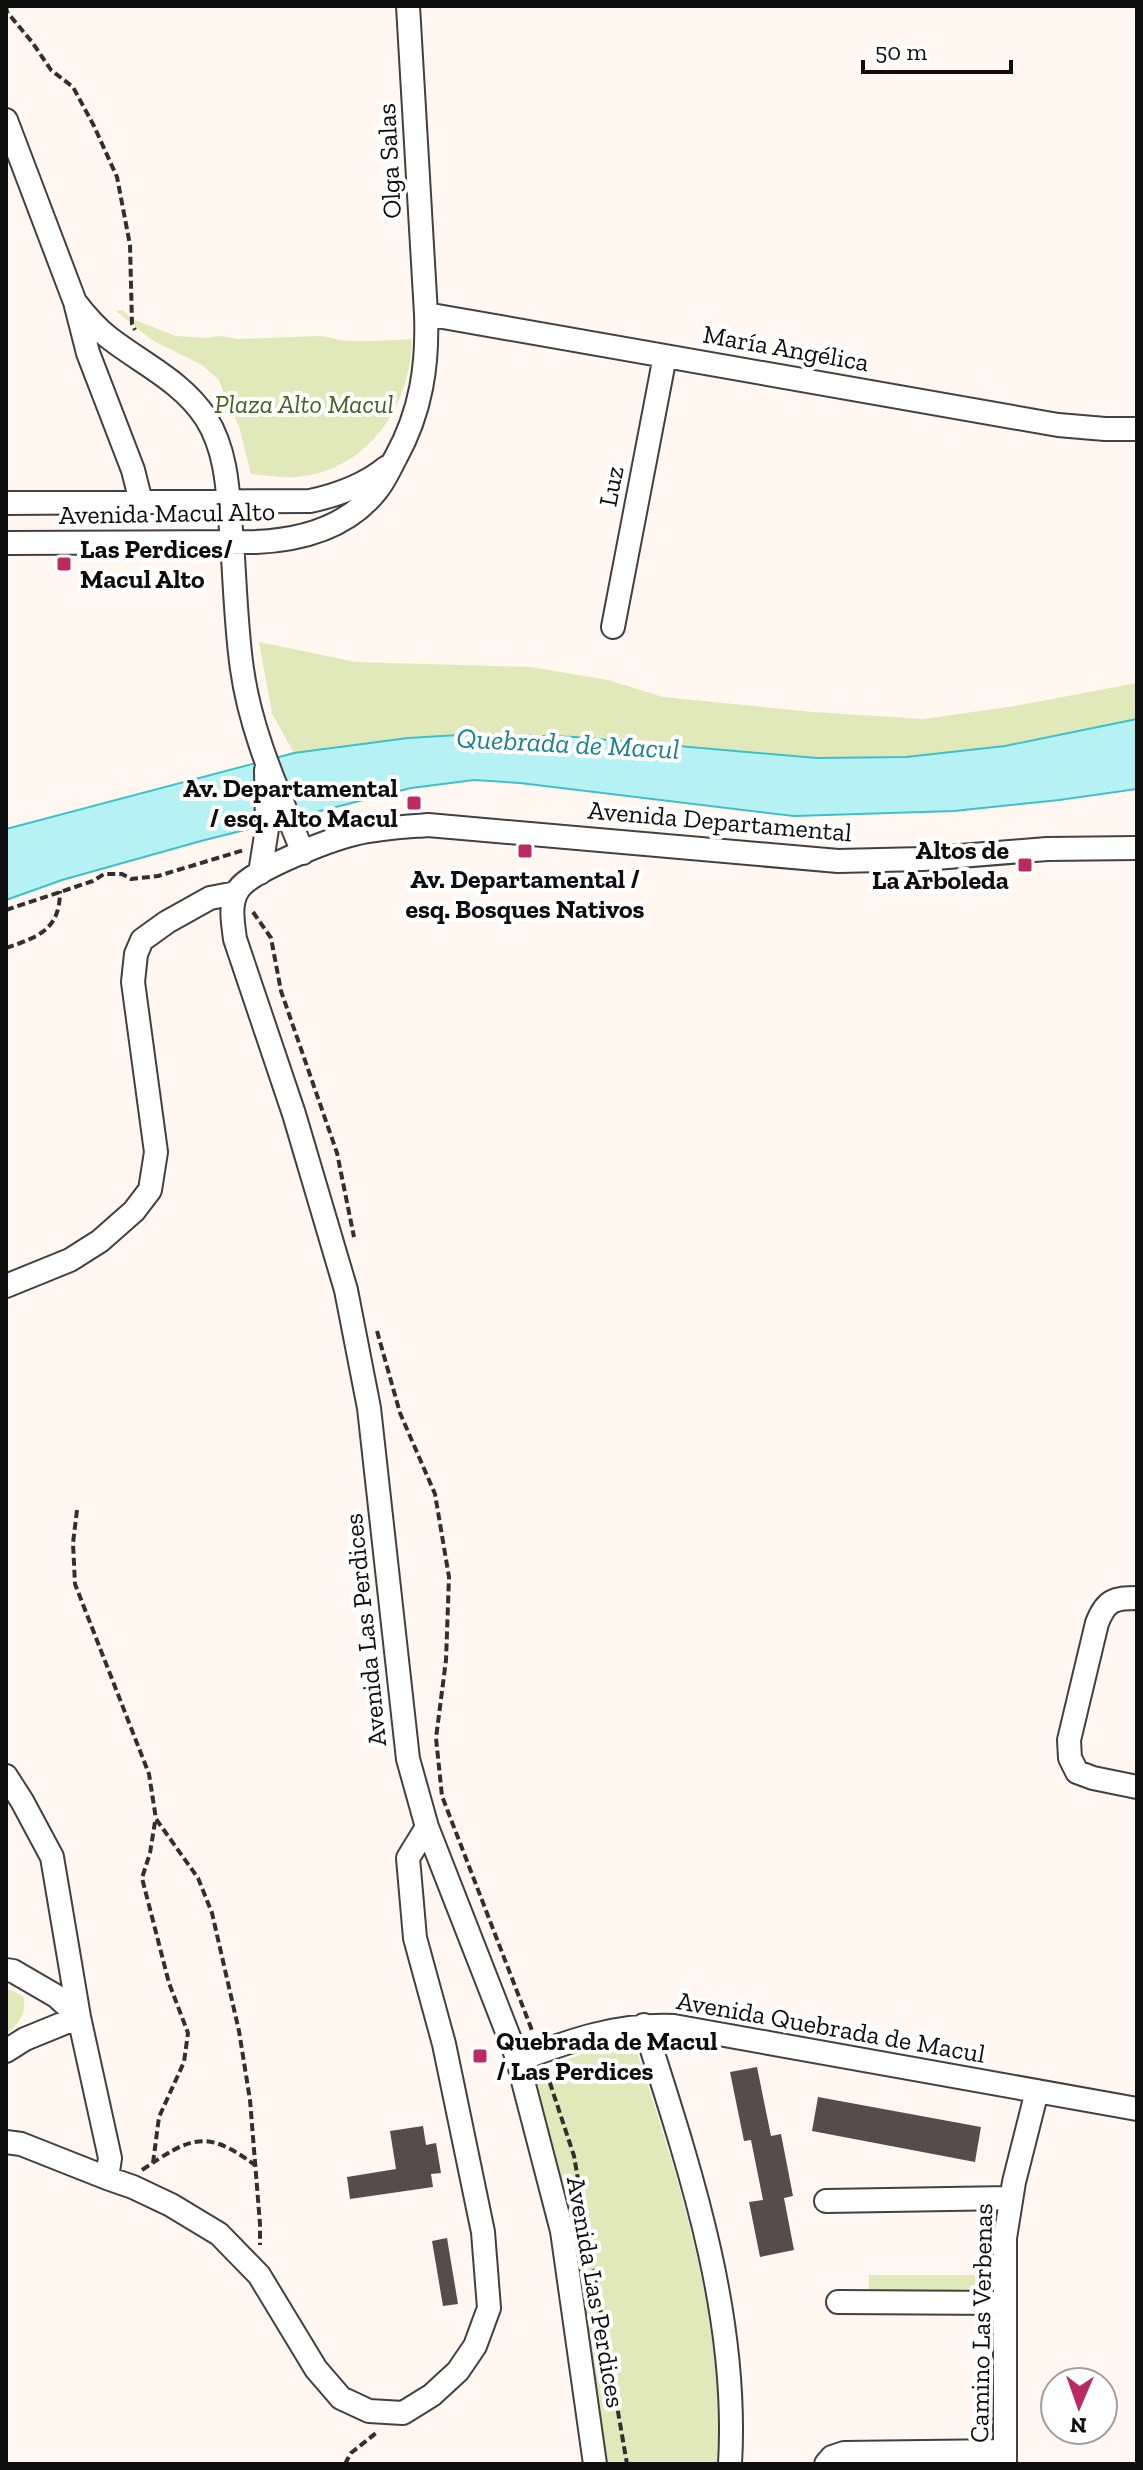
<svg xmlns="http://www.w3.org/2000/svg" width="1143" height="2470" font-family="'Zilla Slab',serif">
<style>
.green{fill:#e1e8ba}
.water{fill:#b6f2f4;stroke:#3fc0c9;stroke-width:2}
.building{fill:#574b4b}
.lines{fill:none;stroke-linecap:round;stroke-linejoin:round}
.minor-casing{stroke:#414141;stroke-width:26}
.path{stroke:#303030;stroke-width:4;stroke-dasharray:8 4;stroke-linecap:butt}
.minor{stroke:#fff;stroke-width:22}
.poi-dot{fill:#bb2a61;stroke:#fff;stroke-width:3}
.labels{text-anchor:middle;stroke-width:8;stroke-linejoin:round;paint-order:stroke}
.street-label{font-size:26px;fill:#0e0e0e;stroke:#fff}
.park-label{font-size:26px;font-style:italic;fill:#456420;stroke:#fff}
.poi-label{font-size:26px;font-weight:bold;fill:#0e0e0e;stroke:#fff;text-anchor:start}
.water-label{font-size:28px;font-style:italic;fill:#1a828f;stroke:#fff}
</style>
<rect width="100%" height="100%" fill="#fff7f0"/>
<path class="green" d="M123,310l9,9 44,17 30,2 15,-2 17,3 83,-3 25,5h29l37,-2c-1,67 -45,134 -118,138 -14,1 -29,-2 -43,-3l-12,-48 -12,-24 -8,-22 -17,-15 -50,-25 -36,-29z
M259,642l97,20 175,5 77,13 55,17 150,15 110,7 92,-13 122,-23v36l-132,27 -99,11 -89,1 -242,-21 -99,-3 -68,4 -114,15 -22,-40z
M6,1988l17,8c5,17 -5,28 -17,39z
M635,2046c44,134 91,275 82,418h-113l-33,-243 -39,-150 63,-21z
M869,2275h125v13l-7,5 -118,1z"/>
<path class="water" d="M1137,719v70l-78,11 -105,11 -160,5 -274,-33 -46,-3 -63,8 -210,53 -139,39 -56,20v-71l288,-76 114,-15 68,-4 99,3 242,21 89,-1 99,-11z"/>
<path class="building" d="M757,2067l14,69 10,-2 12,62 -9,2 10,52 -34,7 -11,-55 14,-2 -12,-60 -7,1 -14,-69z
M818,2097l163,30 -6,35 -163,-31z
M423,2126l3,19 10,-2 5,30 -10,1 2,13 -83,12 -3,-22 49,-8 -6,-38z
M447,2238l11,66 -15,2 -11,-65z"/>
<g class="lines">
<defs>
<path id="minor" d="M6,120l69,182 13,51 45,117 8,32
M75,302c10,13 20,25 33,35 33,26 74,44 98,81 23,36 22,82 26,124 3,42 4,85 10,127 9,65 37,124 61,184
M426,314l632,111 47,4h32
M6,503l304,-2c28,-6 54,-15 77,-34
M6,543l250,-1c45,-2 92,-15 121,-52 8,-10 13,-22 19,-33 25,-45 32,-92 30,-143l-18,-308
M613,627l52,-271
M260,873l7,-44 -1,-59
M6,1286l64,-26 30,-19 34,-30 16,-21 6,-38 -23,-170 3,-28 6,-14 25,-18 43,-24 26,-5
M1137,1598c-23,0 -31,2 -40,25l-28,117 1,18 7,14 16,6 44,9
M6,1776l16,25 30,56 27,160 31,141 -3,20 26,9 38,18 48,29 40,41 57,94 25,29 28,13 34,2 29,-18 26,-24 17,-25 14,-38 -6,-76 -39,-188 -29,-106 -7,-80 19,-31
M6,1970l7,1 43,25 23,21 -54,22 -19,12
M644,2025c45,141 95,289 86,439
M518,2060c54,-20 98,-36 156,-34l463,83
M6,2142l15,2 86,34
M826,2201l184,-3
M838,2302l167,1
M595,2464l-33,-233 -39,-150 -5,-21 -91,-233 -19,-68 -39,-351 -23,-118 -52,-176 -59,-175c-2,-16 -6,-35 3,-49 13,-20 91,-50 116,-56 25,-6 49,-7 74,-9l410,36 85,-2 124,-10 90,-1
M826,2464l6,-7 12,-4 161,-2
M1005,2464v-226l9,-56 23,-91"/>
</defs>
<use href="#minor" class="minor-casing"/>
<path class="path" d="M6,6l1,6 25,30 19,28 22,17 21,39 23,51 13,68 2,79 3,6
M6,910l87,-29 11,-7h18l9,5 27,-3 86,-26
M253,912l18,26 10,53 56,162 17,84
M6,948c32,-11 54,-18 54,-57
M377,1331l23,82 35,81 14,83 -3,83 -10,78 6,58 91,237
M77,1510l-4,33 2,41 74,190 7,45 42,59 14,35 27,118 11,69 10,124v21
M546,2071l28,85 53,308
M153,2163l6,-46 25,-55 4,-29 -19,-50 -27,-105 8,-25 5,-31
M142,2170c49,-33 64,-42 114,-4
M345,2464l6,-11 25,-20"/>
<use href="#minor" class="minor"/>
</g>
<g class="poi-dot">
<rect x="56" y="556" width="16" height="16" rx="4"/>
<rect x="406" y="795" width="16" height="16" rx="4"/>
<rect x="517" y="843" width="16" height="16" rx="4"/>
<rect x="1017" y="857" width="16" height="16" rx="4"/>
<rect x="472" y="2048" width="16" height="16" rx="4"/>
</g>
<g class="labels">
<g class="street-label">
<text transform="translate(389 161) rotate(-93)" y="9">Olga Salas</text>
<text transform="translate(786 348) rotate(10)" y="9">María Angélica</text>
<text transform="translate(611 486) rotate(-79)" y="9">Luz</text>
<text transform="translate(167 513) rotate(-1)" y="9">Avenida Macul Alto</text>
<text transform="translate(720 821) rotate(5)" y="9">Avenida Departamental</text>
<text transform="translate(365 1630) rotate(-96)" y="9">Avenida Las Perdices</text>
<text transform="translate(831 2027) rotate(10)" y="9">Avenida Quebrada de Macul</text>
<text transform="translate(596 2292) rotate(80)" y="9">Avenida Las Perdices</text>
<text transform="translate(981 2323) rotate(-89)" y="9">Camino Las Verbenas</text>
</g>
<g class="park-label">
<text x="304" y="413">Plaza Alto Macul</text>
</g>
<g class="poi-label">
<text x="80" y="558">Las Perdices/<tspan x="80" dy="30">Macul Alto</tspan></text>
<text x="398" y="797" text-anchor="end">Av. Departamental<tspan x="398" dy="30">/ esq. Alto Macul</tspan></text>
<text x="1009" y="859" text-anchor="end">Altos de<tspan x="1009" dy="30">La Arboleda</tspan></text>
<text x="525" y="888" text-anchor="middle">Av. Departamental /<tspan x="525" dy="30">esq. Bosques Nativos</tspan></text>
<text x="496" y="2050">Quebrada de Macul<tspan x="496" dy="30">/ Las Perdices</tspan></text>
</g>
<g class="water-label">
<text transform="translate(568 743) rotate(3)" y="10">Quebrada de Macul</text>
</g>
</g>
<rect width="1143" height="2470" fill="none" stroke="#0e0e0e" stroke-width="16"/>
<g transform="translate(1079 2406) rotate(182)"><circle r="38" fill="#ffffff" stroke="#9f9f9f" stroke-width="2"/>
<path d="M0-6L14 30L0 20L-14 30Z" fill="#bb2a61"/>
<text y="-12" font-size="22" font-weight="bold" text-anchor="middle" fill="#0e0e0e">N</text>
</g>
<path d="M863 60v12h148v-12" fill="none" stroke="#0e0e0e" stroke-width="4"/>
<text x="875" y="60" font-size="24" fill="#0e0e0e" stroke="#ffffff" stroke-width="6" paint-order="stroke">50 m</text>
</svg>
